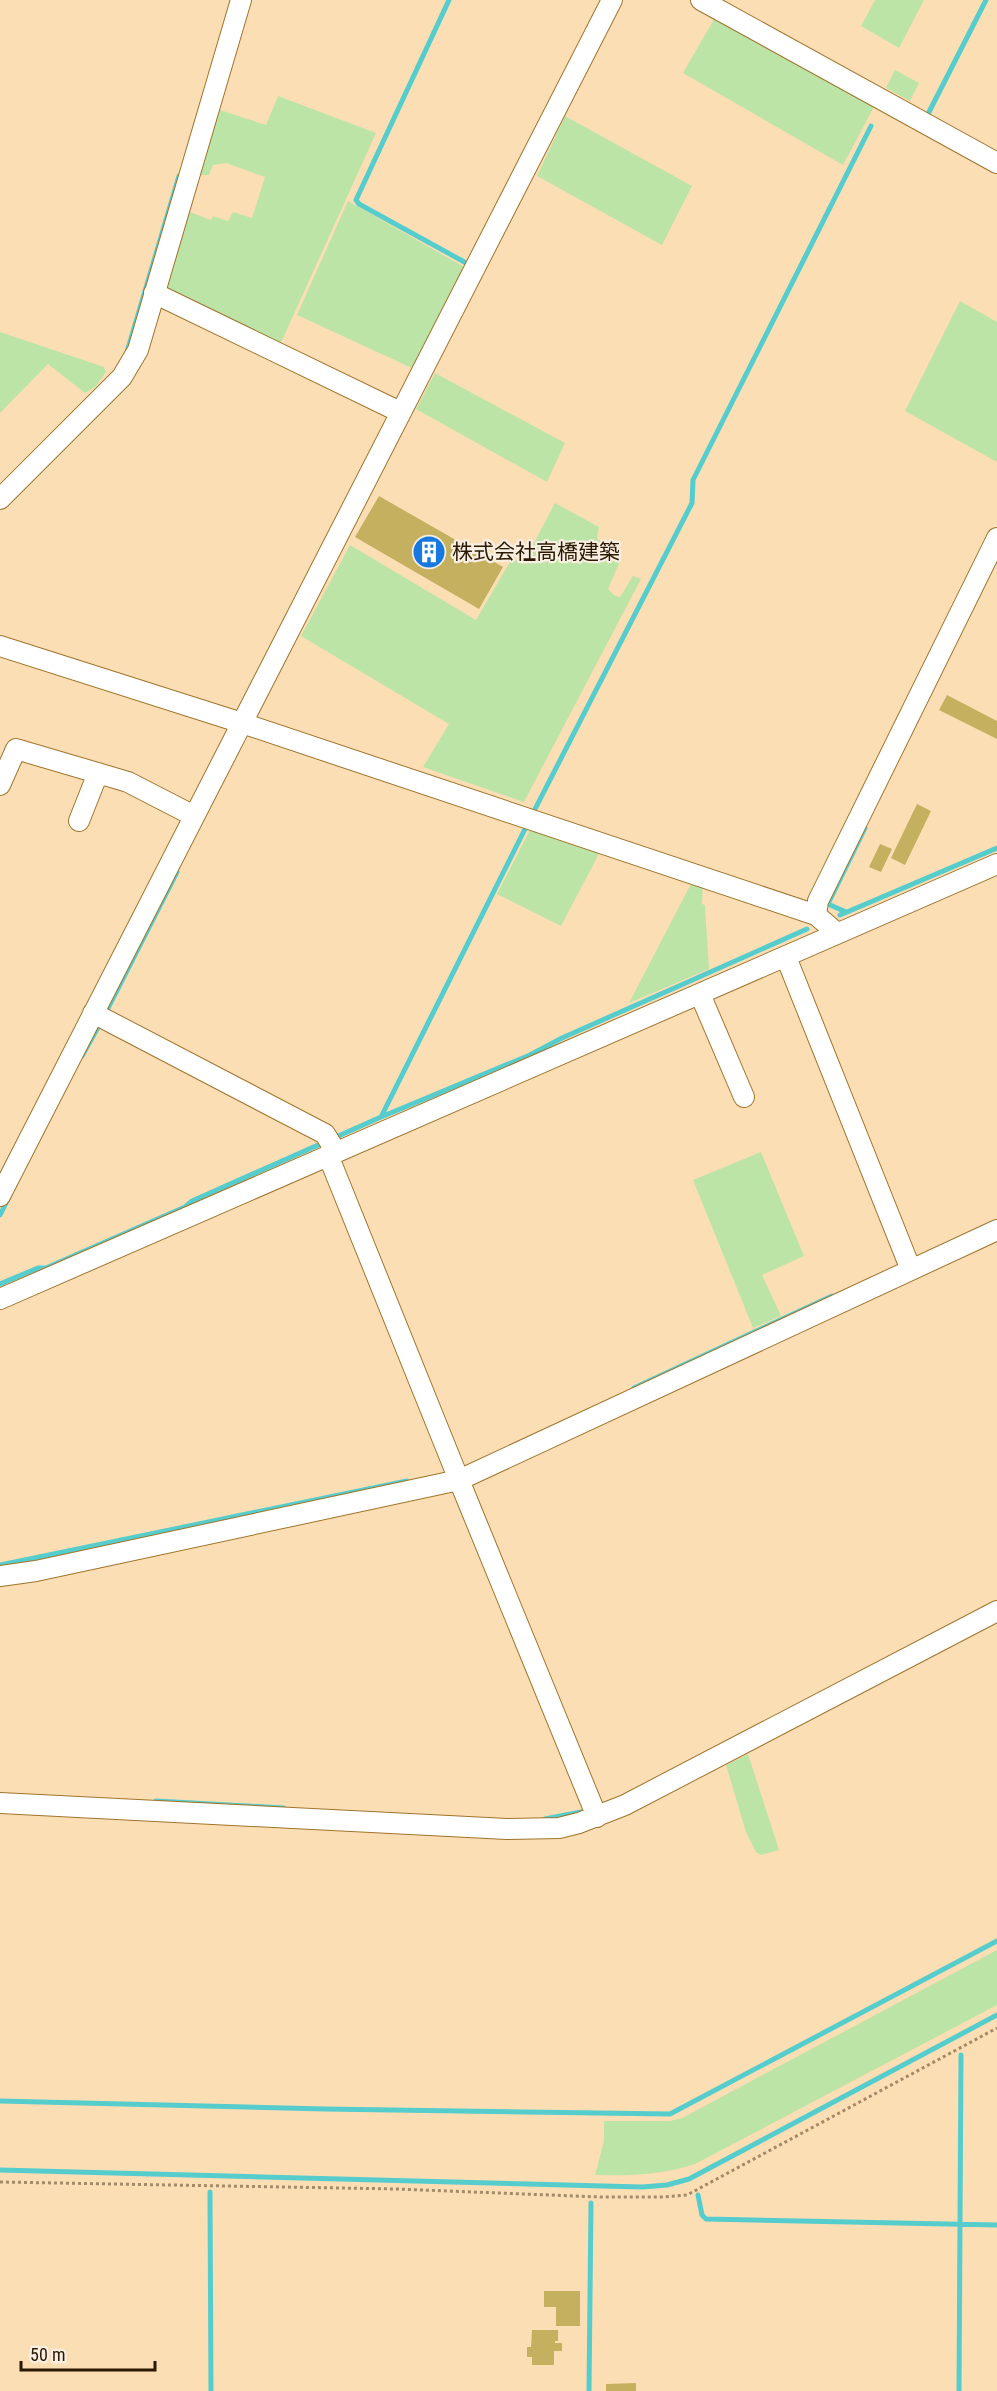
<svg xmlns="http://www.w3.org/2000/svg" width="997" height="2391" font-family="'Roboto Condensed','Noto Sans JP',sans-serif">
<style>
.green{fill:#bce4a7}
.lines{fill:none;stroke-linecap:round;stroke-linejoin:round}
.stream{stroke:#55cdcd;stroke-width:5}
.building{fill:#c5b060}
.minor-casing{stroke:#a1742c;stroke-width:22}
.path{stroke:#a38a68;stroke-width:3;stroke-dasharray:3 3;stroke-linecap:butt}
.minor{stroke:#fff;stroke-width:20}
.labels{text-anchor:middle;stroke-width:4.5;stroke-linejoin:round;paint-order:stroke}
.poi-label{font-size:21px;fill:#2a1800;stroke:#f8eee1;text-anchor:start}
</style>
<rect width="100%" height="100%" fill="#fcdeb5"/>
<path class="green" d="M875,0h49l-25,48 -38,-22z
M717,14l159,89 -33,62 -160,-92z
M895,70l24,13 -9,18 -24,-13z
M278,96l98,37 -97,214 -118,-56 26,-80 24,9 2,-4 15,5 5,-9 19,6 13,-41 -39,-14 -13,2 -4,10h-13l21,-66 49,16z
M565,116l127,70 -30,59 -125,-69z
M348,201l118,67 -52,101 -117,-54z
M960,301l37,21v140l-92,-51z
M0,332l104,35 2,5 -11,15 -10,6 -37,-29 -48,49z
M435,373l130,70 -18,39 -131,-73z
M555,503l44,24 -2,12 23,11v11l-12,28 6,6 6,2 13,-21 8,3 -117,223 -101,-35 26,-43 -148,-88 49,-91 126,75 36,-62 11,6z
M532,826l69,24 -40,76 -64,-32z
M693,880l10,3 -1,21 3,1 4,64 -80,34z
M761,1152l43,104 -42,19 19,41 -28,12 -60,-148z
M748,1754l31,96 -18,5 -5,-3 -10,-20 -20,-67z
M997,1950v55l-302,159c-33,11 -65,12 -100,11l9,-34v-20h66l12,-3z"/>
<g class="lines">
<path class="stream" d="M449,0l-93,200 3,4 109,60
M927,116l59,-116
M127,352l52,-176
M846,912l-18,-8 37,-76
M840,915l157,-67
M105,1014l72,-142
M82,1056l19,-34
M381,1117l152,-304 159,-310 1,-23 178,-354
M0,1215l9,-18
M0,1284l38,-16h8l139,-61 7,-6 189,-84 149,-62 32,-17 245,-109
M634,1388l198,-92
M0,1565l407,-84
M156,1801l128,7
M545,1819l41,-8
M0,2101l325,8 345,5 327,-173
M0,2170l642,17 25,-2 22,-6 308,-164
M210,2192l1,199
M698,2195l4,20 4,4 291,6
M589,2391l2,-188
M959,2391l2,-336"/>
</g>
<path class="building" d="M379,496l124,71 -24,42 -124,-72z
M947,695l50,26v18l-58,-29z
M917,804l14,7 -26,54 -14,-7z
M880,844l12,5 -11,23 -12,-5z
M544,2291h36v35h-24v-19h-12z
M532,2330h26v11h-3v2h7v8h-8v14h-22v-8h-5v-10h4z
M636,2383v8h-30v-7z"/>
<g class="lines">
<defs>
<path id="minor" d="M701,0l296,163
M154,293l246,119
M0,499l122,-122 16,-27 103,-350
M0,646l242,77 574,192 21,18
M0,785l16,-36 112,33 66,34
M79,821l19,-48
M816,915l2,-14 179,-363
M786,957l125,313
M700,994l44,103
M93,1013l232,121 11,18
M0,1196l612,-1196
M0,1299l997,-435
M0,1576l36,-5 423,-91 -131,-325
M0,1803l507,26 52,-1 20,-5 46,-18 372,-194
M597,1817l-138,-337 538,-250"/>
</defs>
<use href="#minor" class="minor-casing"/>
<path class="path" d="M0,2182l397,7 203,8h64l23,-2 310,-167"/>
<use href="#minor" class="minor"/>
</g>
<defs>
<symbol id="building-disc" viewBox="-11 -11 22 22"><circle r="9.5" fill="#1678e1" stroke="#f8eee1"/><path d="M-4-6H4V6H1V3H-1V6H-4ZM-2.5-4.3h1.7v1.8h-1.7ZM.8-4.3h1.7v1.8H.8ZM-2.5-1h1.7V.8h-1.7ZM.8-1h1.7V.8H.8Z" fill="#fff"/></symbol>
</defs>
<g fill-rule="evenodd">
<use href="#building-disc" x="410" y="533" width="38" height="38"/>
</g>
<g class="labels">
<g class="poi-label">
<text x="452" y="559">株式会社高橋建築</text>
</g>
</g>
<path d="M21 2361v9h134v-9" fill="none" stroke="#2a1800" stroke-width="3"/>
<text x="30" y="2361" font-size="18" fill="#2a1800" stroke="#f8eee1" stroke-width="4.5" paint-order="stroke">50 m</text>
</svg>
